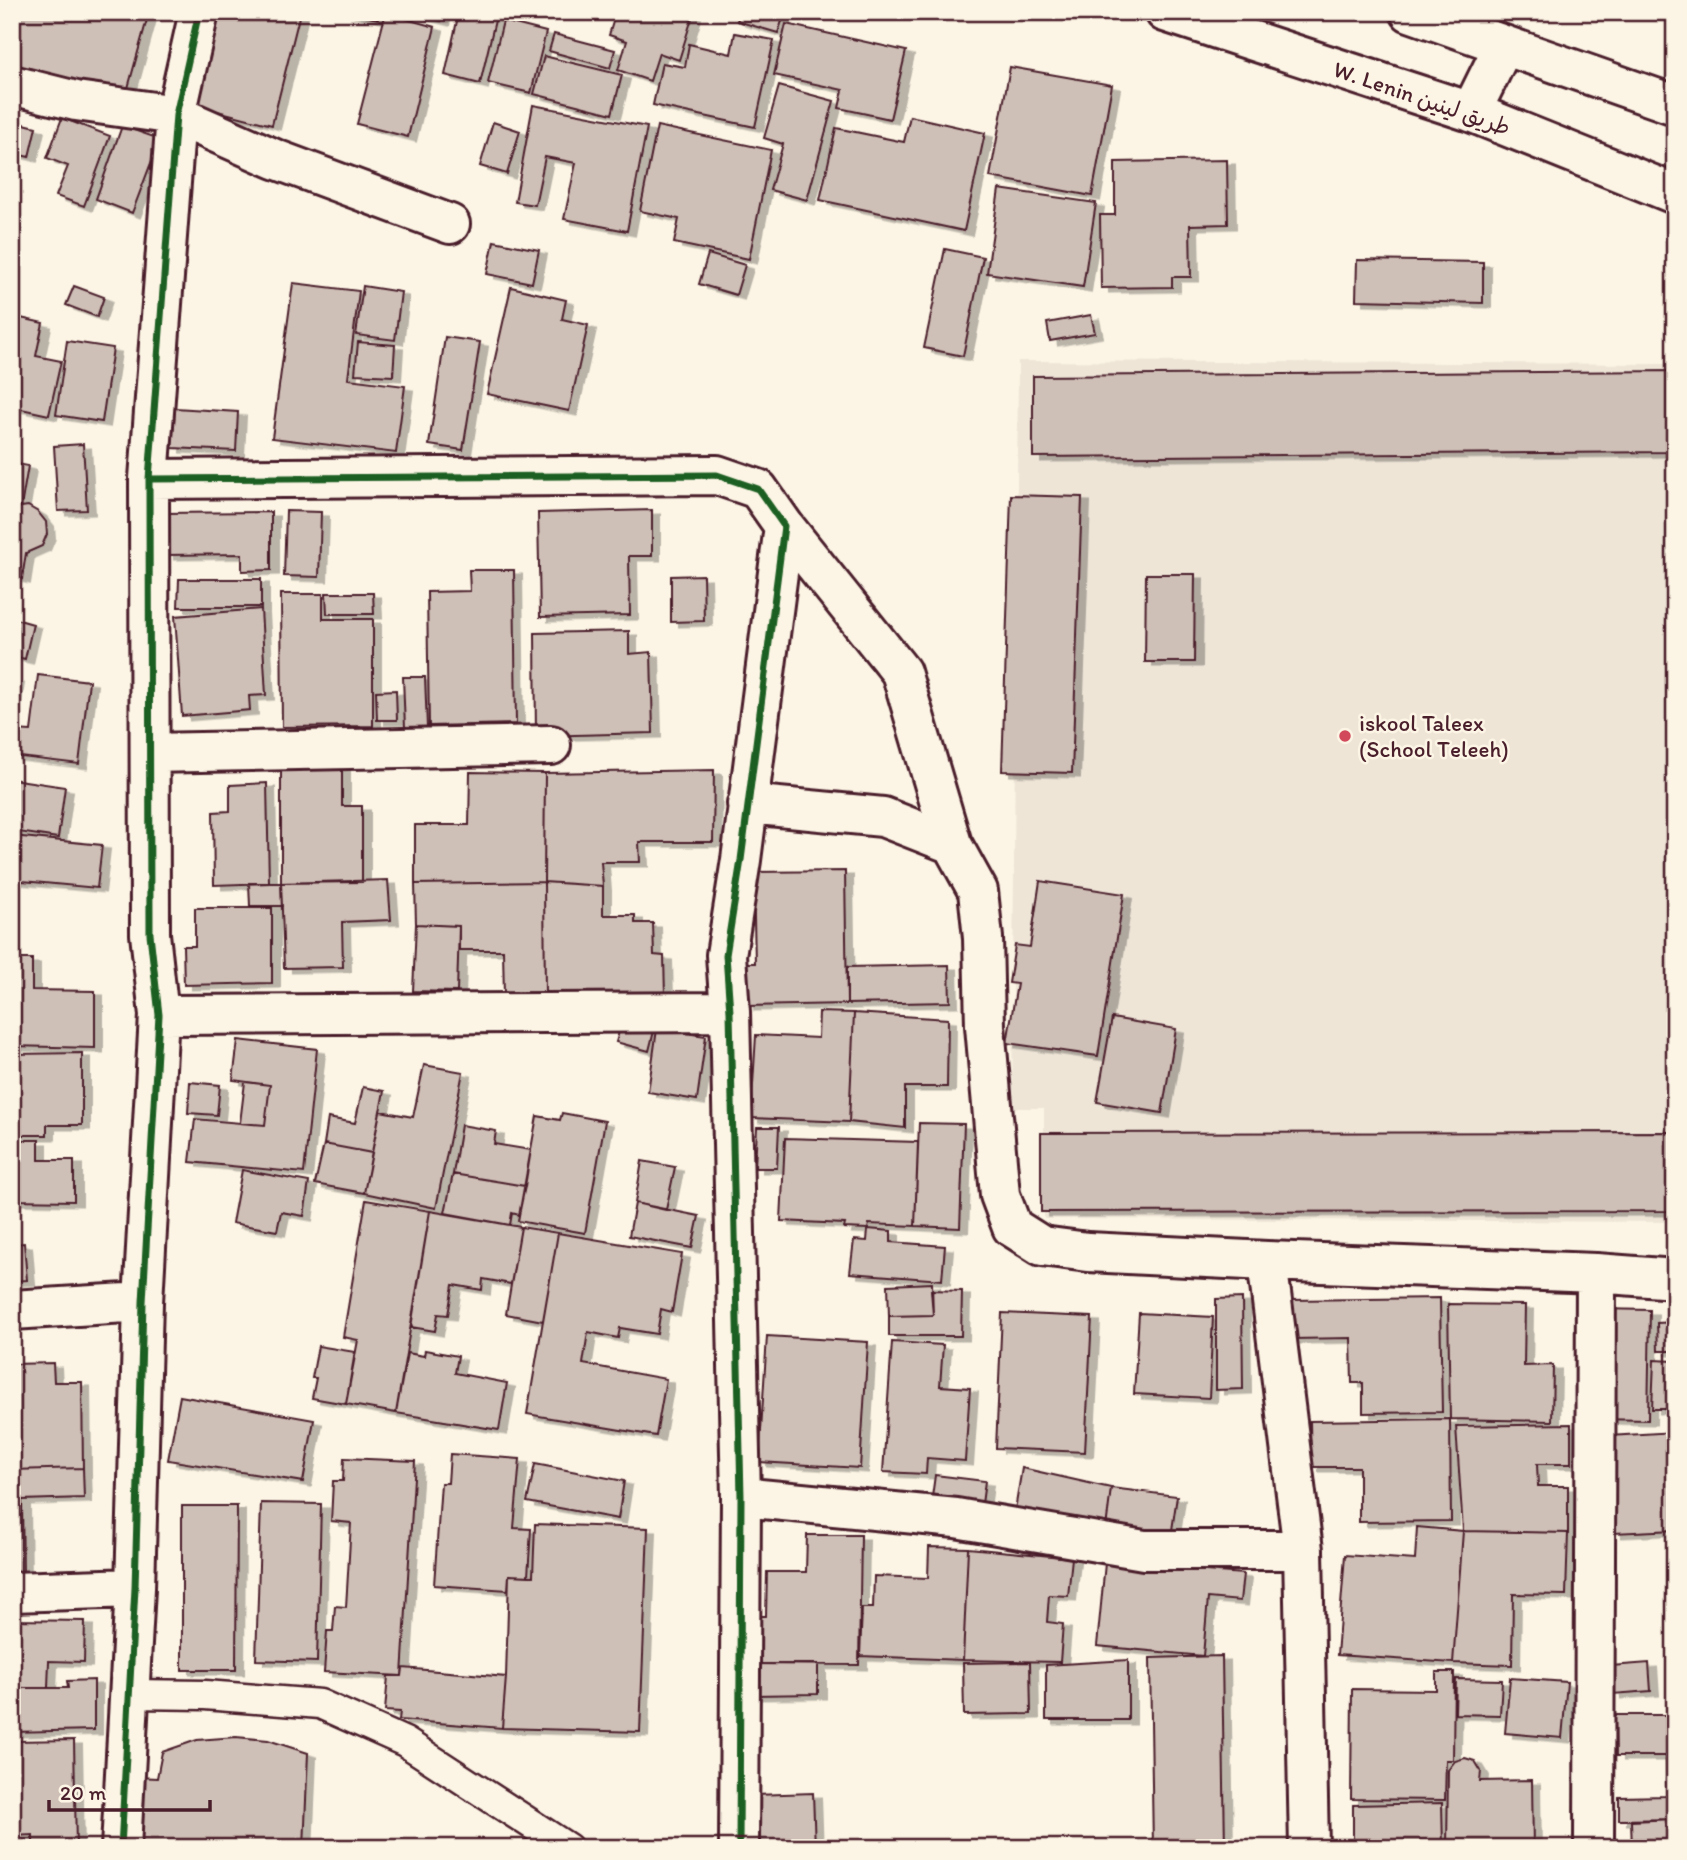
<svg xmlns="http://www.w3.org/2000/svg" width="1687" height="1860" font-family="Itim,'Playpen Sans Arabic',sans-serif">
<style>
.built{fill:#eee5d7}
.building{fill:#cfc0b7;stroke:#4a1f2b;stroke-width:2;filter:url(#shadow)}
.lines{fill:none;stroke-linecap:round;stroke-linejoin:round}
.lane-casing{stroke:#4a1f2b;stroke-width:33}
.street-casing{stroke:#4a1f2b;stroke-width:44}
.secondary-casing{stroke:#4a1f2b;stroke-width:44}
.lane{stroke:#fcf5e5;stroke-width:28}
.street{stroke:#fcf5e5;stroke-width:38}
.secondary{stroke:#fcf5e5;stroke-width:38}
.cycleway-casing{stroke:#fcf5e5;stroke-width:11}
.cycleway{stroke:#1b5e20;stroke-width:7}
.poi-dot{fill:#d1495b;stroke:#fcf5e5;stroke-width:2.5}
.labels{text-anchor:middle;stroke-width:5;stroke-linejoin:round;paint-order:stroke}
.street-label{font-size:23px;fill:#4a1f2b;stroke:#fcf5e5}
.poi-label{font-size:23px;fill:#4a1f2b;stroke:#fcf5e5;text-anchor:start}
</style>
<defs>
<filter id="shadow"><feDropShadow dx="8" dy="4.5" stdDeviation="0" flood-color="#0004"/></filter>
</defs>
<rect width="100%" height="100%" fill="#fcf5e5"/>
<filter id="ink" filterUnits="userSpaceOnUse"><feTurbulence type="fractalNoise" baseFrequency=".0143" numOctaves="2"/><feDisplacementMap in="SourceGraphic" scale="14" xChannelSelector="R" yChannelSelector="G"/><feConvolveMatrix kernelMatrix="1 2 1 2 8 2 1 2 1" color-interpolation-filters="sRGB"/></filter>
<g filter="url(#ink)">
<path class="built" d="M1018,361l657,3v858l-631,-3v-111h-32z"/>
<path class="building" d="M12,12h137l-24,87 -113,-32z
M218,12l82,1 -28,112 -78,-20z
M345,12h35l-2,7z
M386,12h21l-1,7 29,8 -27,110 -51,-13z
M419,12h24l-2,9 -23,-6z
M459,12h55l-2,8 -16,-4 -16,68 -35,-9z
M616,12h42l11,4 2,-4h13l9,3 -14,45 -20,-7 -9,28 -32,-11 9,-29 -18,-6z
M740,12h45l-7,21 -41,-12z
M1641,12h34v8z
M503,21l43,11 -15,61 -43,-10z
M786,24l120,27 -16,68 -51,-11 4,-18 -69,-15z
M735,33l39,7 -19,87 -102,-22 9,-42 23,4 4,-23 42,10z
M554,34l61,16 -5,18 -61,-17z
M544,56l78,19 -10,39 -78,-20z
M1010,67l102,18 -20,111 -102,-19z
M779,86l55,15 -27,99 -37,-10 13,-46 -19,-6z
M533,105l114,22 -20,104 -63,-12 12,-56 -31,-6 -10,48 -20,-3z
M910,116l75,17 -21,98 -144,-31 16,-72 68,14z
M62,118l48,18 -26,70 -28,-10 12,-30 -21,-8z
M12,121l24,6 -7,30 -17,-4z
M493,122l27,9 -13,43 -27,-8z
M122,126l38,13 -28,74 -36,-14z
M657,126l114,24 -22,109 -75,-16 5,-24 -39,-8z
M1227,160l1,64 -38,1 1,52h-19v10l-71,1 -1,-73h15v-53z
M999,189l97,14 -13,84 -96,-14z
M494,241l45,9 -7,33 -45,-9z
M945,249l38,8 -20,99 -39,-8z
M708,254l37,11 -9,30 -37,-11z
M1357,260l126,2v41l-127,-3z
M293,283l66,8 -11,88 57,7 -9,67 -124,-15z
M74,286l30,11 -7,20 -31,-12z
M363,286l38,6 -6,48 -39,-5z
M511,287l55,13 -4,19 26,6 -19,86 -82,-17z
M1091,315l4,18 -45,8 -3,-18z
M12,316l31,7 -7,33 25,5 -12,54 -37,-8z
M445,337l35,5 -17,108 -34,-5z
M67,341l46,7 -11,74 -46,-7z
M358,342l37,3 -2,31 -38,-2z
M1675,371v81l-642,5v-81z
M175,408l63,4 -2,39 -64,-3z
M83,444l4,66 -29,1 -4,-65z
M12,463l16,3 -7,41 7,-1 10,6 8,10 1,12 -5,12 -16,7 -4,26 -10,-2z
M1011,495l71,2 -10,276 -70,-2z
M652,510v46h-23l1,59 -90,2 -2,-104z
M286,511l35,1 -2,65 -35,-1z
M271,512v58l-29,1v-17l-76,1 -2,-42z
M469,570h45l2,154 -87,2 -2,-134 43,-1z
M1146,574h49l-1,88h-49z
M703,575l1,46 -33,1v-46z
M179,579h82v28h-83z
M326,593h47l1,21h-47z
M281,594h42v25h50v107l-91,1z
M261,609l5,86 -17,1 1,14 -68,6 -7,-100z
M12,618l21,6 -8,35 -13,-3z
M629,631v23l22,-2 2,81 -117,3 -1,-103z
M38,675l51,6 -10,83 -67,-8 3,-26 16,1z
M403,677h22l2,51h-22z
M12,679h4l-4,25z
M396,690l1,30h-20l-1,-29z
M281,765h61v41h20v76l-81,1z
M714,770l-1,72h-74l1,20h-39l2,24 -59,-4 1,-109z
M470,772l75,1 -1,109 -129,2v-59h54z
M12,779l53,8 -7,51 -46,-7z
M267,783l2,100 -55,2 -1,-73 17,-1v-26z
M12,836l90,9 -5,43 -85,-8z
M845,871l2,133 -101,2 -1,-43h10l-2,-91z
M388,880l3,40 -49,2 1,45 -59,1 -3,-85z
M1040,881l84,13 -26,162 -91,-13 10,-59 -8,-1 6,-38 15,2z
M544,882l1,114h-41l-1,-46h-44v-24l-43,-2 -1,-40z
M544,882l59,4v29h32v8h18l1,32 10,1 1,40h-120z
M249,883h32l1,23h-32z
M195,908h77v75l-88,2 -1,-39h12z
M416,924l43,2 -2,66 -44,-1z
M12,959h20v31l63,1v57l-83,-2z
M949,965l1,37 -103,2v-37z
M819,1012l35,1 -5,109 -98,-4 5,-83 62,3z
M854,1013l94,6 -1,68h-42v41l-56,-6z
M1112,1018l64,11 -14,84 -65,-11z
M622,1022l32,9 -5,20 -33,-9z
M657,1029l49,7 -9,64 -49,-8z
M238,1040l79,9 -13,124 -114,-11 5,-43 70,6 5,-40 -37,-5z
M82,1053v72h-35v10h-35v-81z
M424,1065l39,7 -27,136 -72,-15 16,-82 33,6z
M190,1082l30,3 -3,30 -29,-2z
M245,1082l25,3 -5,40 -25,-2z
M363,1087l21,4 -12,62 -48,-9 4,-26 27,5z
M562,1113l43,8 -20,112 -67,-12 19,-105 23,4z
M919,1123l45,1 -4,104 -45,-2z
M461,1125l35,6 -2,13 37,6 -6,36 -72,-12z
M757,1127h22l-2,41h-22z
M1675,1132v79l-634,1v-79z
M785,1138l133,4 -3,84 -46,-2 -1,5 -24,-1 1,-4 -64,-3z
M17,1140h22v20h35v41l-62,-1v-35l4,1z
M324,1144l48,9 -8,40 -49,-9z
M642,1161l33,6 -9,43 -31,-7z
M242,1170l67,12 -5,34 -23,-4 -4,19 -45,-8z
M453,1174l72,12 -6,29 -7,-2 -2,12 -65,-12z
M366,1200l64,11 -34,202 -50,-9 12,-64 -15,-3z
M635,1203l64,13 -7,32 -63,-12z
M430,1211l91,16 -10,57 -28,-5 -1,11 -29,-5 -5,30 -10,-1 -3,17 -24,-4z
M521,1227l37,6 -15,88 -37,-7z
M868,1229l23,2v11l54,4 -3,34 -92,-7 4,-33 13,1z
M558,1233l124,21 -10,58 -11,-3 -4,25 -37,-6 -2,10 -30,-6 -5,32 83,15 -10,57 -129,-22z
M24,1243l3,37 -15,1v-37z
M932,1283l1,32 -44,1 -1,-31z
M931,1290l31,1 -1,45h-72v-20l44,-1z
M1242,1298l1,91 -27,1v-91z
M1440,1298l2,114 -79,1v-30h-11l-1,-45 -59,1 -1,-39z
M1448,1304l77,1 -1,61 29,-1 -1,56 -102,-2z
M1600,1309l50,1 -2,110 -51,-1z
M1002,1313l90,4 -7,135 -89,-4z
M1139,1313l74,4 -4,81 -75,-4z
M1675,1322v29h-17l-1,-28z
M767,1336l101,6 -8,126 -101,-6z
M892,1342l51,3 -3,41 30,2 -5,73 -38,-3 -1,16 -43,-2z
M318,1346l37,6 -9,52 -34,-6 4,-20h-4z
M425,1350l33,6 -3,17 52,10 -8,47 -103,-17 11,-60 17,3z
M1654,1360l21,1v48h-23z
M53,1363l1,19h28l1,86 -71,2v-106z
M180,1396l134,24 -11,62 -135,-22z
M1450,1419l1,102 -92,1v-55h-48l-1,-46z
M1571,1424v40h-34l1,22h30v47l-105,-2 -7,-105z
M1675,1432v98l-61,3 -5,-97z
M450,1454l70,5 -6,69 17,1 -3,47 -19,-1 -1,15 -74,-5 7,-102h7z
M344,1458l71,3 -13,215 -78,-4 3,-41h6l2,-25 11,1 5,-84 -20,-2 2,-40h10z
M535,1464l89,17 -6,38 -91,-17z
M83,1468l1,30 -62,2 1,79h-11v-109z
M1022,1468l89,20 -5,40 -91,-18z
M935,1475l50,6 -3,23 -50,-7z
M1111,1488l66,8 -6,41 -65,-9z
M261,1503l60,1 -4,158 -61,-2z
M182,1506h55l-1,164h-54z
M535,1524l113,4 -8,204 -138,-4 4,-51 3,-102 24,1z
M1417,1527l46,4 -10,132 -116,-8 8,-100 70,5z
M1463,1531l105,2 -2,62 -53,-1 -1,71 -59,-2z
M807,1535h54l-2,130 -108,-1v-48h15l1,-44h39z
M929,1547l39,1 -5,112 -103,-4 2,-48h11l1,-32 54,2z
M968,1548l104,10 -4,38 -19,-1 -2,27 16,2 -3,38 -97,-2z
M1105,1563l138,11 -3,27 -32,-3 -5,58 -106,-10z
M12,1620l73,1 -1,41 -35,-1 -1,27h-36z
M1222,1656l3,192h-72l-3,-190z
M1128,1660v60h-82v-55z
M1030,1662l1,52 -67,1 -1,-52z
M1649,1663l2,28 -38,3 -2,-28z
M751,1664h67v30l-66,1z
M403,1668l103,9 -4,51 -103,-8 1,-8 -15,-1 3,-35h14z
M1436,1672h18l-1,88h-7l-1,40 -94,-1 1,-110 84,1z
M1510,1678l57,4 -5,56 -57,-5z
M1456,1679l46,1 -2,35 -45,-1z
M94,1680v50l-82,2v-44h56l-1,-7z
M1615,1715h60v104l-56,1v-23l48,-1 -1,-40h-50z
M236,1737l32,3 40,13 -4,95h-167v-71l20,1 5,-26 35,-12z
M74,1740l2,108h-43v-13l-21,1v-95z
M1465,1758l10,3 6,10 -1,10 52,-1 1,68h-86l1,-78 7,-9z
M813,1793l2,55h-59l-2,-53z
M1442,1803l1,45h-90v-43z
M1675,1819v29h-43l-1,-27z"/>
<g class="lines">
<defs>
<path id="lane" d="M130,1694l75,1 115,9 85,38 163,106"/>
<path id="street" d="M12,85l64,16 100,14 99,44 175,65
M149,479l568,-4 41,14 26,37 -43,334 -15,95 4,57 11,485 -2,351
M784,526l117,146 51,172
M150,753l401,-8
M747,804l136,13 69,27 26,47 5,47 2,88 15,169 12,32 30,19 46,6 179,9 329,12 79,6
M159,1015l571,-3
M1267,1261l36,289 6,298
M12,1310l131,-8
M741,1497l215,21 188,32h159
M12,1592l123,-4
M121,1848l14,-260 8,-286 16,-287 -9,-81 -1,-455 27,-364 23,-103
M1594,1848l2,-575"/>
<path id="secondary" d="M1165,12l306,100 204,82
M1410,12l265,93
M1471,112l33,-67"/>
</defs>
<use href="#lane" class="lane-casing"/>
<use href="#street" class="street-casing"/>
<use href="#secondary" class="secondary-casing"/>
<use href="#lane" class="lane"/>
<use href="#street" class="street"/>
<use href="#secondary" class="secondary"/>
<defs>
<path id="cycleway" d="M149,479l568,-4 41,14 26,37 -43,334 -15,95 4,57 11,485 -2,351
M121,1848l14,-260 8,-286 16,-287 -9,-81 -1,-455 27,-364 23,-103"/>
</defs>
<use href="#cycleway" class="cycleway-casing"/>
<use href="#cycleway" class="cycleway"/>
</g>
</g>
<circle class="poi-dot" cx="1345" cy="736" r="7"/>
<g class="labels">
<g class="street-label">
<text transform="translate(1422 98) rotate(19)" y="8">W. Lenin طريق لينين</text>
</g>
<g class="poi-label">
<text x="1359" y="731">iskool Taleex<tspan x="1359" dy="26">(School Teleeh)</tspan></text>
</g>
</g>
<rect width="1687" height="1860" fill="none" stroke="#fcf5e5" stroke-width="42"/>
<rect x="21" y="21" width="1645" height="1818" fill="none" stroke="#4a1f2b" stroke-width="2.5" filter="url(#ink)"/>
<path d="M49 1800v10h161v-10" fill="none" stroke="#4a1f2b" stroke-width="3.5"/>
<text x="60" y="1800" font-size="21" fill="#4a1f2b" stroke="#fcf5e5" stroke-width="5" paint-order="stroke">20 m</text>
</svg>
